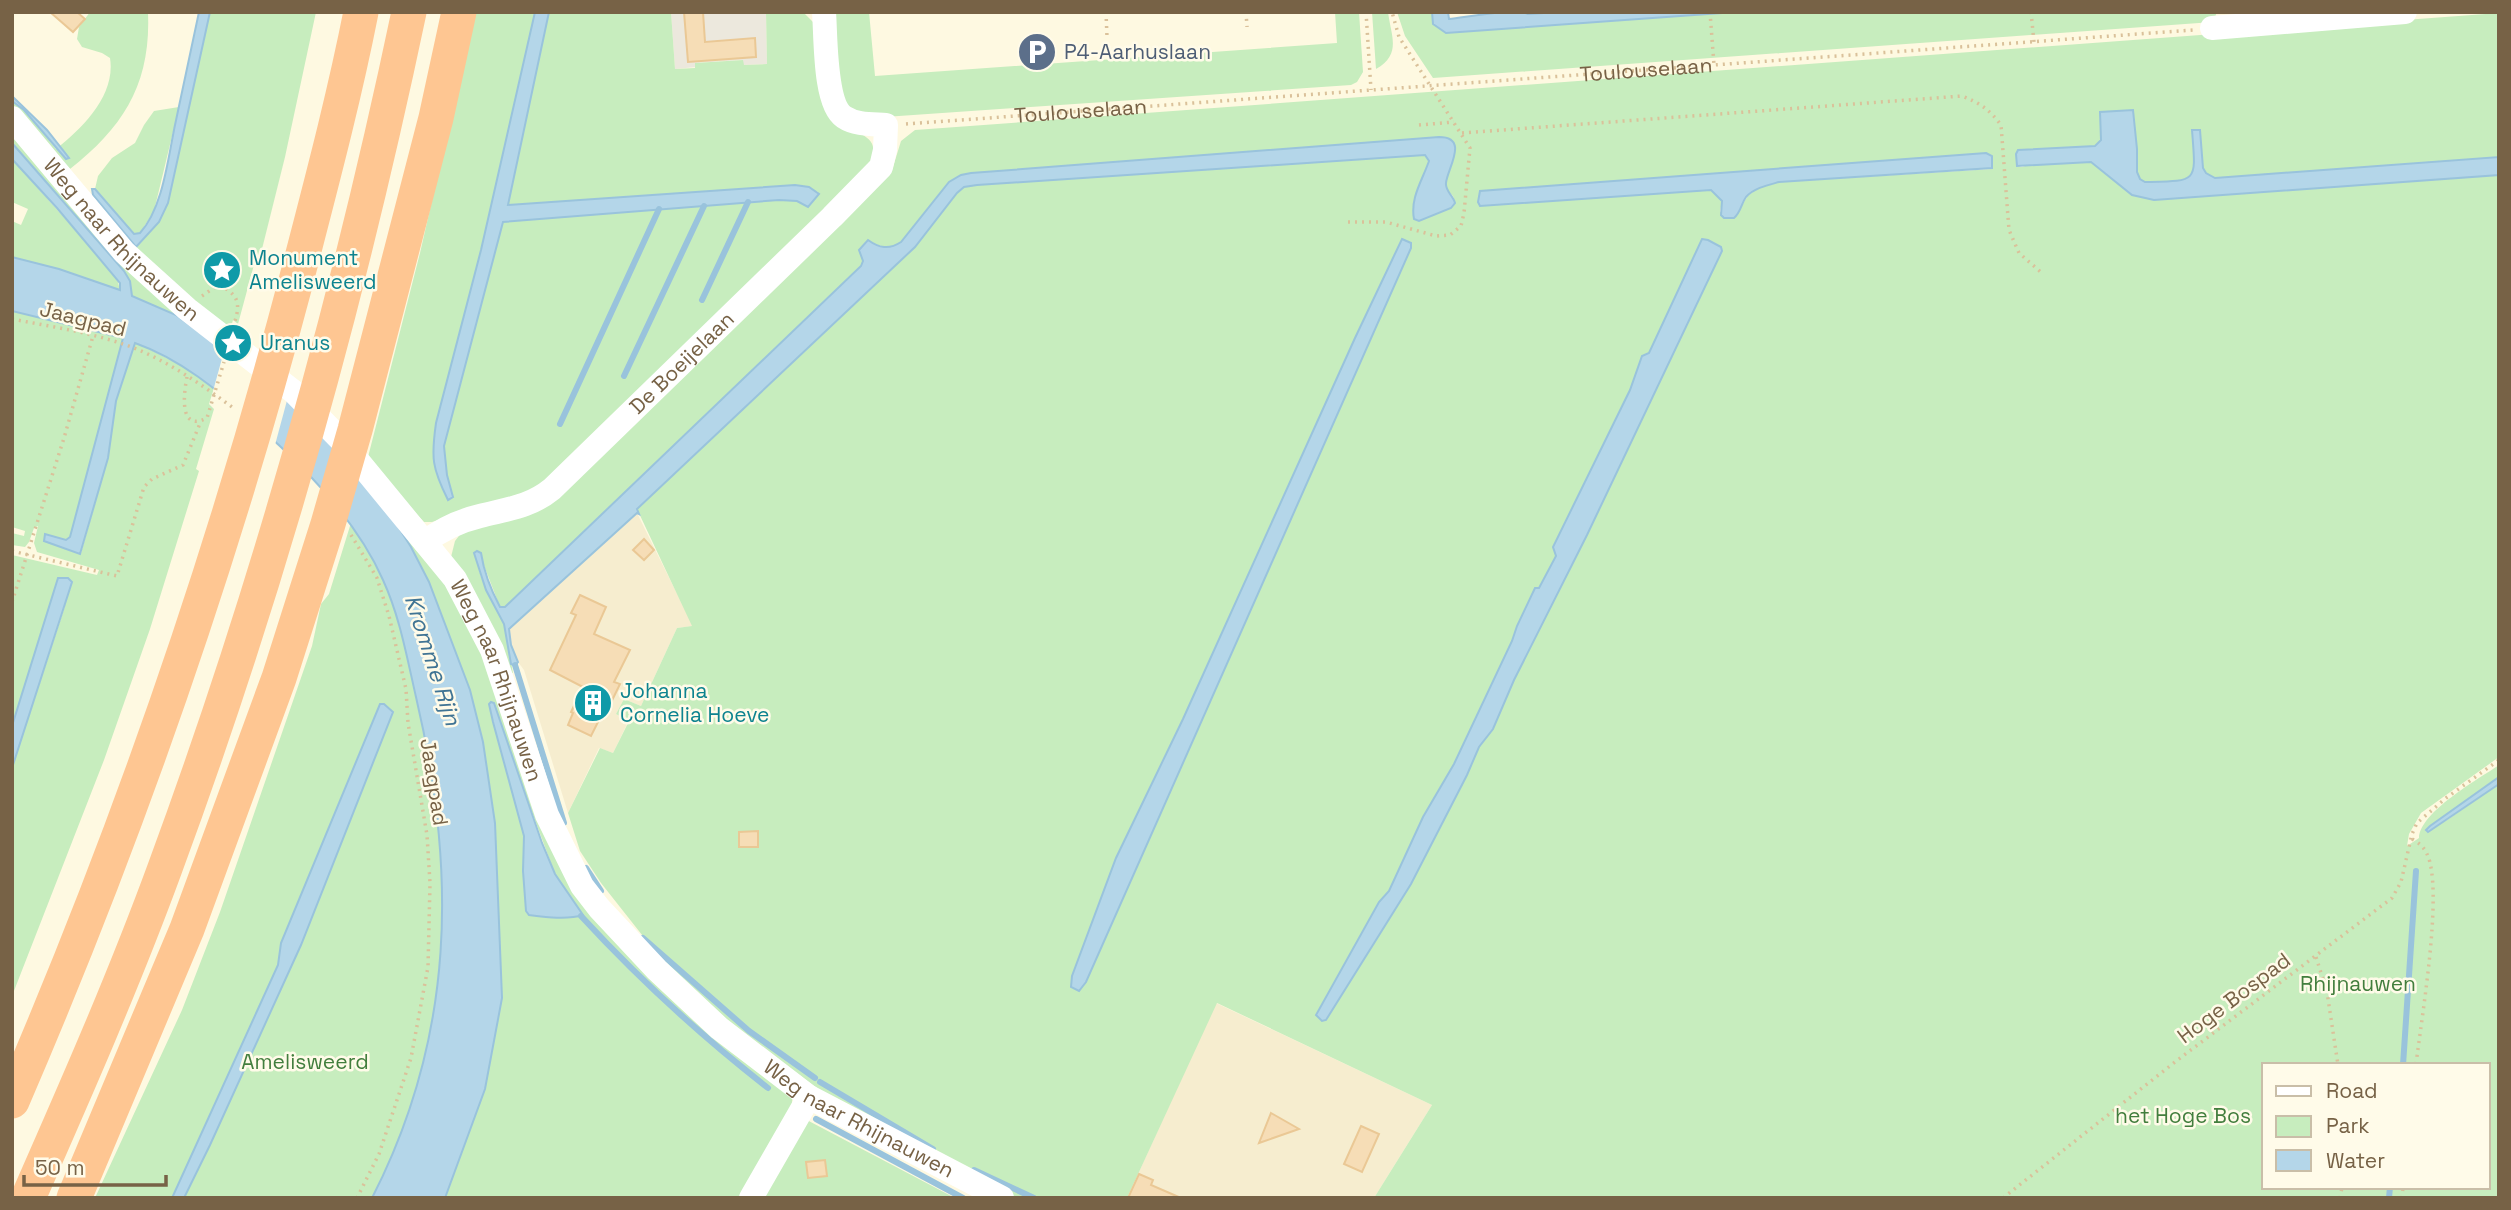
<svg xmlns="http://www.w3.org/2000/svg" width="2511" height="1210" font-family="'Space Grotesk',sans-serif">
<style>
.residential{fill:#f6edcf}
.industrial{fill:#ece8dd}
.green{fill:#c7edbe;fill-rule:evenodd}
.water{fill:#b4d6e9;stroke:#99c3dc;stroke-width:2}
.pier{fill:#fef9e1}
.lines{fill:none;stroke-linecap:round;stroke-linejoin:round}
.stream{stroke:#99c3dc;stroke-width:6}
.building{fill:#f6ddb6;stroke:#eac895;stroke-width:2}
.path{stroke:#dac19a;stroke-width:3.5;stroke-dasharray:2 5;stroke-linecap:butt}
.minor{stroke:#fff;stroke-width:24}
.highway{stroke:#fec692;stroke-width:35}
.labels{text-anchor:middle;stroke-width:5;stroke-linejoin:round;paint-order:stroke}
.service-label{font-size:21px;fill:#4e5e75;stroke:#fffbe9;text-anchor:start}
.street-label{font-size:21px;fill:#776246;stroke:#fffbe9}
.culture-label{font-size:21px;fill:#0d838f;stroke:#fffbe9;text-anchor:start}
.park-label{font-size:21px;fill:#427e3d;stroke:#fffbe9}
.water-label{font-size:23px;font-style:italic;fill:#407494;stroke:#fffbe9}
</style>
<rect width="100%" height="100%" fill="#fef9e1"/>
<path class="residential" d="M637,513l56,113 -16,2 -36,78 -17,-7 -8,15 13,6 -16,33 -14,-5 -31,65 -44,-143 -6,-8 -7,-17 -2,-16z
M1216,1003l216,102 -58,93h-247z"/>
<path class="industrial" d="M671,12h95l1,52 -24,1 -1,-5 -46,3v4l-21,2z"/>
<path class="green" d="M90,12l58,1c3,70 -24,114 -78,156l-58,-58v-10l12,9 32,39c27,-21 60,-54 54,-91l-8,-5 -20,-6 -5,-8 2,-12z
M210,12h106l-31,145 -26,104h-4l-17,63 -5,-4 -4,14 -99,-82 29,-30 9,-19z
M475,12h60l-54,238 -45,173 -3,37 15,40 5,-3 -6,-22 -3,-29 59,-224 276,-22 18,1 21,-9 -23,-7 -287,20 41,-193h122l4,57 20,-1v-5l48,-3 1,5 23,-1 -1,-52h37l13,13 4,40 41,69c13,7 14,13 11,27l-324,324 -116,37h-8l-57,-61 53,-208z
M833,12h36l6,64 462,-33 -2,-31h24l4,60 -6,10 -6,3 -481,33 -28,-13z
M1372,12h16c3,24 14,42 -12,57z
M1397,12h35l1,12 303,-12h481l-4,10 -780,56 -28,-42z
M2499,13v144l-284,21 -9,-5 -3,-5 -3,-38h-7c-1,12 4,27 2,39 -3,17 -37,13 -50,13l-5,-3 -3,-7v-23l-4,-39 -33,3 1,28 -7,5 -76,4 -2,4 1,12 5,1 6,-2 63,-3 41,33 22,5 345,-25v582l-78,56 -12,21 -2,12 12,-8c1,-26 58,-58 80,-73v12l-69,49 17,-6 52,-36v414h-1125l58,-93 -215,-102 -90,195h-115l-153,-79 -152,-112 -57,-62 -49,-62 -21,-32 -12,-38 32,-65 13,5 16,-32 -13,-7 8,-15 17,7 36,-78 15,-2 -55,-117 278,-262 42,-54 7,-6 13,-2 440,-30h8l4,6 -2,57 24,-10 4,-5 -2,-7 -7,-7 -1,-52 -484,38 -12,7 -48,60c-12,8 -21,5 -33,-2l-6,14 1,9 -2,3 -356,341h-5l-17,-44 -9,-11 7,25 23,47 9,49 -7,-2 -55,-114 4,-16 7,-9 61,-17 370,-348 8,-26 14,-11zM1986,153l6,4v12l-213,13c-15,4 -29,7 -36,22l-23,8 2,-11 -11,-11 -232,2zM2264,1065h224v122h-224z
M179,107l-25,104 -14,22 -6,1 -39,-45 3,-13 14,-18 23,-15 9,-18 10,-14z
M12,129l189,198 -70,-31 -7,-25 -112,-128z
M12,159l105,118 3,14 -61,-22 -47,-12v-36l9,4 7,-16 -16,-7z
M12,311l111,27 -53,199 -4,3 -21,-6 -1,7 37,12 27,-95 8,-57 19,-59 47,24 32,22 -5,16 5,5 -18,60 3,2 -49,158 -46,131 -92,236v-228l53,-162 -29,49 -24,71v-171l85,20 2,-5 -62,-18 -3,-9 4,-17 -4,2 -5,14 -4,5 -13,-2v-12l12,3 1,-5 -13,-4z
M387,509l80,101 92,248 234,235 -2,18 -48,87h-298l40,-109 17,-91 -7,-175 -12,-81 -13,-52 -41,-108 -18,-35zM493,722l13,20 49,132 28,41 -44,2 -13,-6 -3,-40 1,-35z
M354,513l57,99 51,360 -65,226h-302l87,-188 38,-98 92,-266 9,-42 8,-10z
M805,1119l150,79h-194z"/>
<path class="water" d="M199,12h11l-42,191 -9,19 -23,25 -43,-52 -1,-6h3l39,45 6,-1c23,-25 28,-75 35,-108 8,-38 16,-75 24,-113z
M535,12h14l-41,193 287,-20 14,2 10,7 -11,13 -11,-6 -18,-1 -276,22 -59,224 3,29 6,22 -5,3c-16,-32 -17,-42 -12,-77l45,-173z
M1432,12h16l1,7c19,-2 65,-11 79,-5l32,-2h176l-290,21 -13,-9z
M12,96l35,34 22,28 -3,1 -42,-49 -12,-9z
M2133,110l4,39v23l3,7 5,3c54,-1 51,1 47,-52h8l3,38 3,5 9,5 284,-21v18l-345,25 -22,-5 -41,-33 -74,4 -1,-12 2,-4 77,-4 6,-6 -1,-28z
M1439,137c31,0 8,32 7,46 -1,8 7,12 9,20l-4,5 -32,13 -5,-2c-4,-21 8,-38 15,-58l-4,-6 -448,30 -13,2 -7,6 -42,54 -278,262 2,5 -2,-1 -128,116 2,16 7,17 -3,4 -4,-2 -7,-40 -18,-34 -12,-37 3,-2 4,2c3,20 10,37 19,54h5l356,-341 2,-5 -4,-11 9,-10c11,8 21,10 33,2l48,-60 12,-7 10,-2z
M12,143l112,128 6,10 2,15 44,19 113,83 98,111 24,38 18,35 41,108 13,52 12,81 7,175 -17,91 -40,109h-73c83,-162 85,-326 44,-501 -9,-39 -16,-80 -33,-117 -26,-59 -81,-116 -130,-158 -35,-32 -73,-63 -118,-79l-19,58 -8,57 -28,96 -36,-13 1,-7 21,6 4,-3 53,-199 -111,-27v-54l47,12 61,21v-7l-63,-75 -45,-49z
M1986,153l6,3v12l-213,14c-11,3 -25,6 -33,15 -5,7 -5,15 -12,21h-10l-3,-3 1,-14 -11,-11 -231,16 -2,-4 2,-11z
M1402,239l9,4v5l-325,734 -7,9 -8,-4 1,-11 44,-118 67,-139 172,-381z
M1702,239l6,1 13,7 1,4 -135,284 -73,145 -21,49 -14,18 -12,28 -56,109 -85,136 -4,1 -6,-6 63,-113 10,-11 34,-74 31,-53 58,-123 5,-15 18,-38h4l17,-32 -3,-9 77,-157 12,-34 7,-3z
M58,578h10l4,4 -60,186v-42z
M491,702l3,1 48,140 13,31 28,41c-16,5 -38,2 -54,0l-3,-4 -3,-40 1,-35 -31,-114 -4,-18z
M380,704h4l9,8 -92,233 -91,200 -26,53h-12l106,-233 3,-22z
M2499,777v7l-71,48 -2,-2 4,-4z"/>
<path class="pier" d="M226,344l63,49 -14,52 -62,-54z"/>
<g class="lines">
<path class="stream" d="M702,300l46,-98
M624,376l80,-170
M560,424l99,-215
M515,665l49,158
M586,868l15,23
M581,916c58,63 119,119 187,172
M643,938l106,93 66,47
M2403,1065l13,-194
M820,1082l113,67
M816,1119l147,79
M974,1170l60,28
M2389,1198l1,-11"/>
</g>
<path class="building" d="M50,12h27l8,7 -12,13z
M684,12h19l2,30 50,-4 1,19 -68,5z
M644,539l10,11 -10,10 -11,-10z
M580,595l26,12 -12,27 36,16 -16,32 6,2 -17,35 -3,-1 -9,18 -23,-11 5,-12 -2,-1 12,-25 -33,-17 26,-55 -5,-2z
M758,831v16h-19v-15z
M1271,1113l28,16 -40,14z
M1361,1126l18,8 -17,38 -18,-8z
M825,1160l2,16 -19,2 -2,-16z
M1139,1174l14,6 -2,5 30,13h-53z"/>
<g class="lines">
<g class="path">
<path d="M1106,12l1,25"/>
<path d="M1246,12l1,15"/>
<path d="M1366,12l5,78"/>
<path d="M1710,12l4,53"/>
<path d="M2031,12l3,30"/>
<path id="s1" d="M906,124l1287,-94"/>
<path d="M1419,125l35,-3"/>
<path d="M1462,133l500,-37c18,7 28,14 39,29l8,105 10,23 24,21"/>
<path d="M1348,222h38l50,14 14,-1 11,-9 3,-13 6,-65 -71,-111 -7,-25"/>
<path d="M202,296l16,-11c19,8 23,17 17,36"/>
<path d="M12,319c41,8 83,14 122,29 35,14 68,37 98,59"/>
<path d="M187,377c-3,15 -9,56 20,41l17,-56"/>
<path d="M351,535l26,43 12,38 17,73 2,34 19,112 3,48 -2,84 -17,91 -32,96 -22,44"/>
<path d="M12,551l105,25 27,-89 8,-8 31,-14 18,-44"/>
<path d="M12,602l52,-164 29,-102"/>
<path d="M2412,839c7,4 12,8 15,15 17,35 -6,166 -11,211"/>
<path d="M2316,957l11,35 11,73"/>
<path d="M2003,1198l172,-136 217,-164 9,-16 11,-48 5,-11 29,-25 53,-38"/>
<path d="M2340,1198l2,-11"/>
<path d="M2402,1198l1,-11"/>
</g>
<g class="minor">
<path d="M2212,28l193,-16"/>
<path id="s2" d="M12,118l112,134 63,57 107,83 46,47 115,140 37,71 55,165 35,71 17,22 58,62 62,58 90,69 193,101"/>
<path id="s3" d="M425,542c17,-13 34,-21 55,-26 27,-7 50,-9 72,-27l280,-272 49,-50 4,-17 1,-25c-14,-1 -30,0 -42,-8 -20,-13 -18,-81 -20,-105"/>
<path d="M751,1198l58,-101"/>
</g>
<path class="highway" d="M12,1101c115,-266 210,-540 284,-820 23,-89 47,-178 65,-269
M28,1198c48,-109 96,-218 137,-330 103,-279 183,-566 244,-856
M74,1198l113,-269 92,-251 49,-154 27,-94 81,-312 23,-106"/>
</g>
<defs>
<symbol id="parking-disc" viewBox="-11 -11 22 22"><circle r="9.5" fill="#5c6f8a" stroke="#fffbe9"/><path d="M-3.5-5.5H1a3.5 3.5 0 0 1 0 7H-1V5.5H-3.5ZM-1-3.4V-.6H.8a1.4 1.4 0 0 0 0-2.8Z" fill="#fff"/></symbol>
<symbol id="sight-disc" viewBox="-11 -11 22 22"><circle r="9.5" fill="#0f9aa8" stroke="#fffbe9"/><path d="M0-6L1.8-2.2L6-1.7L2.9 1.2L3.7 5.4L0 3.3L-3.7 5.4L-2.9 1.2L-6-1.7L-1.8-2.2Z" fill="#fff"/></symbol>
<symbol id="building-disc" viewBox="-11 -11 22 22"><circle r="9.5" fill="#0f9aa8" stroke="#fffbe9"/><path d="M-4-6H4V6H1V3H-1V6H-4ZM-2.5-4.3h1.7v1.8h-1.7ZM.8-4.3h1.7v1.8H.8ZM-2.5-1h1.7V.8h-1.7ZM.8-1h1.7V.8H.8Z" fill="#fff"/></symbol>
</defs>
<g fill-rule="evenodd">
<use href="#parking-disc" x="1015" y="30" width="44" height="44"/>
<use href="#sight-disc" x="200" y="248" width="44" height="44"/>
<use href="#sight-disc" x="211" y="321" width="44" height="44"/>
<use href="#building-disc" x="571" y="681" width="44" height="44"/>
</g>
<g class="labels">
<g class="service-label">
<text x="1064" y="59">P4-Aarhuslaan</text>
</g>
<g class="street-label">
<text dy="7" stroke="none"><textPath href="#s1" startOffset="742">Toulouselaan</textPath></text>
<text dy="7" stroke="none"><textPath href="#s1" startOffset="175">Toulouselaan</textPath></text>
<text dy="7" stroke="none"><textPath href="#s2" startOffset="164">Weg naar Rhijnauwen</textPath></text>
<text transform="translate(83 319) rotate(14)" y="7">Jaagpad</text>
<text dy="7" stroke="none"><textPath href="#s3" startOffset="320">De Boeijelaan</textPath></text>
<text dy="7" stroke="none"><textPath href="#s2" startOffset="752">Weg naar Rhijnauwen</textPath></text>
<text transform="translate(434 782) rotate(81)" y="7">Jaagpad</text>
<text transform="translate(2234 998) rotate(-37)" y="7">Hoge Bospad</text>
<text dy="7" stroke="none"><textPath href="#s2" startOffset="1340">Weg naar Rhijnauwen</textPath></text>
</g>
<g class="culture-label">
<text x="249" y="265">Monument<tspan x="249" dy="24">Amelisweerd</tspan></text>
<text x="260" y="350">Uranus</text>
<text x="620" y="698">Johanna<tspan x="620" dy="24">Cornelia Hoeve</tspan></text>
</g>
<g class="park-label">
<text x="2358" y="991">Rhijnauwen</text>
<text x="305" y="1069">Amelisweerd</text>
<text x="2183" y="1123">het Hoge Bos</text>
</g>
<g class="water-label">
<text transform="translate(433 660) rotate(72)" y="8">Kromme Rijn</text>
</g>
</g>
<rect width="2511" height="1210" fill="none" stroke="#776246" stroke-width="28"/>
<rect x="2262" y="1063" width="228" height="126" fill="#fffbe9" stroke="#c9bea8" stroke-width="2"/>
<rect x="2276" y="1086" width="35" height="10" fill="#ffffff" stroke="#c9bea8" stroke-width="2"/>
<text x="2326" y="1098" font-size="21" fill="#776246">Road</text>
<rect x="2276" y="1116" width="35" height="21" fill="#c7edbe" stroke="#c9bea8" stroke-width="2"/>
<text x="2326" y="1133" font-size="21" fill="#776246">Park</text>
<rect x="2276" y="1150" width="35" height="21" fill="#b4d6e9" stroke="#c9bea8" stroke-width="2"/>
<text x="2326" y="1168" font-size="21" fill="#776246">Water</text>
<path d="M24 1175v10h142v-10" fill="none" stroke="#776246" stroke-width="3.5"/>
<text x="35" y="1175" font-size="21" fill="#776246" stroke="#fffbe9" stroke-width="5" paint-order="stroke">50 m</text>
</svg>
